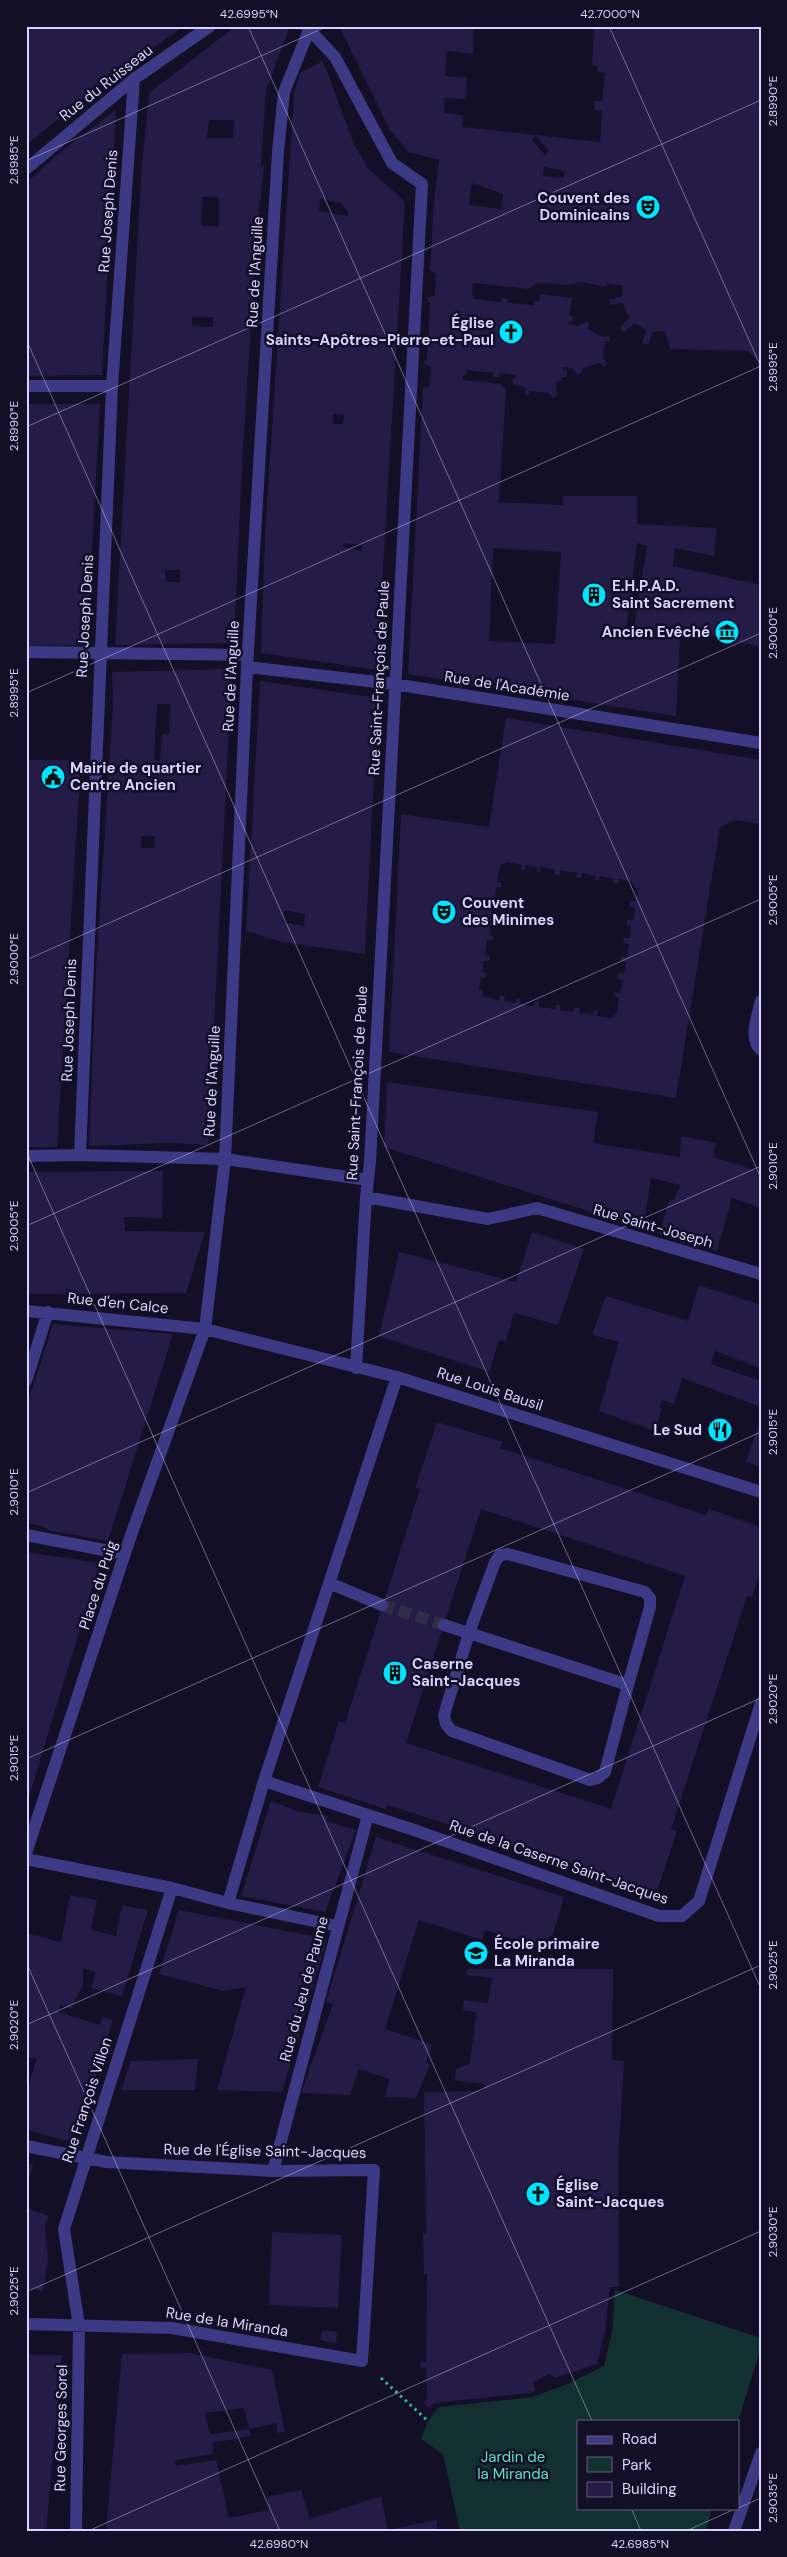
<svg xmlns="http://www.w3.org/2000/svg" width="787" height="2557" font-family="'DM Sans',sans-serif">
<style>
.green{fill:#12302f}
.building{fill:#241b47;fill-rule:evenodd}
.lines{fill:none;stroke-linecap:round;stroke-linejoin:round}
.minor-tunnel{stroke:#312d47;stroke-width:12;stroke-dasharray:12 6;stroke-linecap:butt}
.path{stroke:#2fb8b0;stroke-width:3;stroke-dasharray:2.5 4;stroke-linecap:butt}
.minor{stroke:#3d3a85;stroke-width:12}
.ticks{fill:none;stroke:#d9d4ff;stroke-width:1;stroke-opacity:0.45}
.labels{text-anchor:middle;stroke-width:5;stroke-linejoin:round;paint-order:stroke}
.street-label{font-size:15px;fill:#d9d4ff;stroke:#130f26}
.poi-label{font-size:15px;font-weight:bold;fill:#d9d4ff;stroke:#130f26;text-anchor:start}
.park-label{font-size:15px;fill:#5fe0c0;stroke:#130f26}
.neatline{fill:none;stroke:#d9d4ff;stroke-width:2}
.ticks-label{font-size:12px;text-anchor:middle;fill:#d9d4ff}
</style>
<rect width="100%" height="100%" fill="#130f26"/>
<path class="green" d="M615,2290l146,48v9l-23,75 -160,-1v87h134l-6,23h-246l-17,-77 -22,-15 7,-18 11,-14 94,-10 32,-12 39,-19 8,-35z"/>
<path class="building" d="M26,26h158l-89,63 -69,56z
M236,26h54l-24,64 -5,76h3l-7,64 -15,236 -8,177 -119,2 26,-469 8,-83zM209,120h25l-1,18h-26zM202,197h17v29h-18zM192,317h21v10l-21,-1zM165,570h15v12h-14z
M339,26h95l39,4v24l-26,-3 -2,25 22,2 -2,21 -20,-1 -1,15 19,2 -1,12 138,15 2,-31 -8,-1 1,-9h7l3,-28 -7,-1v-5l-6,-2 2,-37 167,-2v343l-5,-1 3,-6 -11,-11 -78,-2 -5,-18 -12,1 -5,13 -6,-2 4,-13 -11,-7 -11,9 -4,-4 9,-10 -6,-15 -13,2 -1,-6 13,-2 1,-11 -16,-3v4l-26,-5 -14,3 -31,-2 -7,6 -56,-6 -1,12 2,1v3l27,3v-4l6,1v4l27,2v-4h5l1,-7 32,4 -3,17 4,1 -1,6 -3,-1 -1,3 10,2 9,-5 3,5 -3,2 16,9 6,-1 1,5 -5,1 -2,16 5,5 -4,4 -5,-4 -18,6 2,3 -5,3 -6,-7 -9,-1v3l5,1 -2,6h-4l-1,4 -5,1 1,13 -4,3 -4,-5 -19,-2 -2,4 -4,-3 3,-4 -14,-4v-4l4,-5 -17,-2 -1,4h-6v-4l-26,-3 -1,5h-3v5l38,4 5,6 -7,112 64,3v-9h74v28l80,4 -3,28 -39,-8 -2,18 88,19v62l-75,-17 -1,-4 -9,-2 -1,10 5,6 -4,76 -268,-42 15,-286 7,-2 1,-19 -7,-3 1,-4h2l3,-57 -2,-1v-5l7,-1 1,-22 -6,-4 4,-69 5,-41 -30,-8 -19,-22zM536,136l13,15 -4,4 -13,-15zM544,167l20,4v7l-21,-2zM472,183l31,11 -1,15 -33,-4zM637,543l10,3 -15,94 -7,-1zM493,548l68,4 -6,92 -66,-3z
M323,61l31,83 8,14 6,10 37,34 -28,468 -116,-17 4,-118 29,-442 7,-21zM320,199l21,4 7,8v5l-29,-5zM333,414l11,1 -1,9h-10zM343,543l20,2 -1,6 -19,-4z
M114,111l2,1 -14,263 -76,1v-193l31,-28z
M26,404h74l-13,241 -61,1z
M232,669l-24,476 -39,-2 -80,3 7,-176 17,-267 -1,-31zM157,704h13l-1,30h-7l-2,27 -6,-1zM141,836h14l-1,12h-13z
M260,681l118,17 -13,256 -83,-12 -36,-11zM284,910l21,4 -1,12 -21,-4z
M506,718l255,42v64l-26,-4 -15,7 -44,271 -287,-46 12,-238 88,13zM508,862l14,3 -1,5h4l1,-5 11,2v5l3,1 1,-6 14,3 -1,4 6,1v-5l17,3 -1,4 5,1 1,-5 14,3 -1,4h4l1,-4 14,3 -1,4h5l1,-4 12,2 4,7h3l-2,13h-6v5l5,2 -2,13 -6,-1v6h4l-1,12h-6l-1,5 6,1 -2,13 -6,-1v4l5,2 -2,12 -6,-1 -1,6 6,1 -3,13 -5,-1v5l4,1 -2,15 -3,3 -3,2 -15,-2 2,-5 -4,-1 -1,5 -14,-2 1,-5h-6l-1,4 -13,-2v-5h-4l-1,4 -16,-2v-5l-4,-1 -2,5 -13,-2 1,-5 -4,-1 -2,5 -11,-2 1,-5 -5,-1 -1,6 -16,-5 -1,-6 -3,-1 2,-12 4,1 2,-5 -5,-1 2,-11h5l1,-5 -5,-1 2,-15 5,1 1,-5 -4,-1 2,-12h4l1,-5 -5,-1 3,-13h5v-6h-4l1,-11 5,1 1,-5 -5,-1 1,-9 4,-9z
M26,760h55l-24,387h-31v-288l3,-8 -3,-1z
M387,1082l211,30 -5,31 87,14 1,-21 35,7 -3,14 48,15v36l-29,-10 -15,53 -58,-17 11,-35 4,1 6,-15 -29,-7 -8,50 -259,-81z
M163,1171l-1,47 -38,-1 1,14 80,1 -19,61 -160,1v-122z
M532,1232l52,17 -26,76 -44,-12 -8,28 -7,-1 -10,32 -110,-36 20,-84 117,30z
M699,1285l62,20v63l-46,-17 -4,13 50,17v26l-79,-29 -8,26 -12,-4 -2,8 2,1 -7,22 -56,-20 20,-69 -27,-7 14,-39 82,25z
M53,1324l120,10 -65,207 -57,-10 -9,-5 -16,-3v-115z
M761,1418v49l-15,-5z
M437,1422l66,20 -3,6 206,67 3,-6 52,18v42l-9,28 -5,-1 -76,233 6,2 -22,66 -65,-22 2,-5 -205,-65 -2,4 -67,-22 21,-66 6,2 75,-234 -5,-1zM481,1509l204,67 -74,233 -205,-66z
M26,1552l74,11 -73,240h-1z
M271,1801l29,11 28,4 -1,5 29,9 -31,82 -84,-16z
M376,1837l188,60 -11,37 -8,7 -8,3h-9l-43,-14 -3,10 -63,-20 -34,109 47,15 -6,19 4,1 -14,34 -31,-1 5,-18 -31,-10 -9,26 -49,-2 32,-89 -7,-2z
M70,1895l27,5 -6,30 25,6 6,-31 26,5 -26,86 -31,-8 5,-16 -13,-4v17l-12,24 -11,-4 -2,7 42,13 3,-8 10,3 -16,53 -28,68 -43,-11v-37l11,-34 -11,-2v-124l35,9z
M179,1910l148,29 -45,153 -65,-2 29,-103 -23,4 -64,-17z
M468,1969h145l-1,91 12,1 -6,103 1,123h-9l-5,44 -8,33 -42,14 -6,-4 -16,9 3,7 -6,3 -96,10 -5,5 -5,-5 3,-4 -1,-31h-6l1,-6h5l1,-88h-3l-1,-40 3,-1 -2,-141 59,-1 2,-7 -30,-4 1,-11 14,-6 6,-48v-3l-13,-2 1,-10 24,3 4,-25 -26,-3z
M198,2059l-3,31h-74l10,-29z
M26,2163l7,2 -6,21h-1z
M26,2208l23,8 -4,11 3,32 -5,32 -17,-3z
M272,2232l70,3 -4,73 -69,-3z
M322,2330l15,2 -1,11 -16,-3z
M190,2353l82,17 13,62 -8,1 -1,-10 -27,6 -5,-21 -39,5 5,21 39,-5 2,7 -39,7 2,11 -39,6 1,6 40,-6 13,58 40,-8 -2,-13 34,-7 9,29 71,-23 7,34 48,-10 2,11h-332l16,-177z
M26,2355h36l-16,176h-20z"/>
<g class="lines">
<path class="minor-tunnel" d="M382,1605l62,20"/>
<path class="path" d="M381,2378l47,43"/>
<path class="minor" d="M306,26l29,31 57,106 30,21 -52,978 -4,35 -10,171
M26,169l108,-90 76,-53
M26,386h86
M26,652l222,3
M247,667l147,17 367,59
M761,1001c-3,14 -13,38 0,49
M80,1155l32,-769 22,-307
M26,1156l54,-1 145,4 143,21
M366,1197l122,22 49,-11 224,66
M26,1311l179,18 192,48 364,115
M26,1381l22,-69
M26,1535l99,19
M329,1583l53,22
M444,1625l25,8 159,52 22,-78v-9l-5,-6 -137,-38 -8,1 -5,7 -26,71 -25,82 2,9 6,7 138,49 8,-2 7,-6 23,-87
M264,1781l150,49 245,86h23l17,-15 62,-198
M26,1853l104,-315 75,-209 20,-170 22,-492 31,-515 6,-60 25,-62
M26,1859l146,29 56,15 109,23
M228,1903l36,-122 133,-404
M26,2146l80,16 167,9 101,-1 -12,191 -190,-33 -146,-4
M273,2171l95,-356
M76,2531l3,-205 -15,-97 108,-341
M734,2531l27,-78"/>
</g>
<path class="ticks" d="M248,26l513,1152M609,26l152,341M26,161l302,-135M26,339l735,1650M26,427l735,-327M26,693l735,-327M26,960l735,-327M26,1151l566,1270M26,1226l735,-327M26,1493l735,-327M26,1759l735,-327M26,1962l254,569M26,2025l735,-327M26,2292l735,-327M631,2508l10,23M738,2508l23,-10M88,2531l673,-300M686,2531l51,-23"/>
<defs>
<symbol id="theatre-disc" viewBox="-11 -11 22 22"><circle r="9.5" fill="#00e5ff" stroke="#130f26"/><path d="M-5-5.5Q0-4 5-5.5V0Q5 5 0 6Q-5 5-5 0ZM-3.3-2.5H-1v1.5H-3.3ZM1-2.5H3.3v1.5H1ZM-2.8 1Q0 5.5 2.8 1Z" fill="#111"/></symbol>
<symbol id="church-disc" viewBox="-11 -11 22 22"><circle r="9.5" fill="#00e5ff" stroke="#130f26"/><path d="M-1.2-6h2.4v3.5h3.3v2.4h-3.3V6h-2.4V-.1h-3.3v-2.4h3.3Z" fill="#111"/></symbol>
<symbol id="building-disc" viewBox="-11 -11 22 22"><circle r="9.5" fill="#00e5ff" stroke="#130f26"/><path d="M-4-6H4V6H1V3H-1V6H-4ZM-2.5-4.3h1.7v1.8h-1.7ZM.8-4.3h1.7v1.8H.8ZM-2.5-1h1.7V.8h-1.7ZM.8-1h1.7V.8H.8Z" fill="#111"/></symbol>
<symbol id="museum-disc" viewBox="-11 -11 22 22"><circle r="9.5" fill="#00e5ff" stroke="#130f26"/><path d="M0-6L6-3V-2H-6V-3ZM-5-1h2V3h-2ZM-1-1h2V3h-2ZM3-1h2V3H3ZM-6 4H6V6H-6Z" fill="#111"/></symbol>
<symbol id="civic-disc" viewBox="-11 -11 22 22"><circle r="9.5" fill="#00e5ff" stroke="#130f26"/><path d="M-.6-6.5H3V-4.5H.6V-3L4-1V1h2V6H-6V1h2V-1L-.6-3ZM-1.2 2.5V6h2.4V2.5Z" fill="#111"/></symbol>
<symbol id="restaurant-disc" viewBox="-11 -11 22 22"><circle r="9.5" fill="#00e5ff" stroke="#130f26"/><path d="M-5-6h1v4h1v-4h1v4h1v-4h1v5L-1.5 .5V6h-2V.5L-5-1ZM5-6V6H3V1.5H1.5Q1.5-4 5-6Z" fill="#111"/></symbol>
<symbol id="school-disc" viewBox="-11 -11 22 22"><circle r="9.5" fill="#00e5ff" stroke="#130f26"/><path d="M0-5L7-2L0 1L-7-2ZM-4 1L0 2.5L4 1V4Q0 6-4 4Z" fill="#111"/></symbol>
</defs>
<g fill-rule="evenodd">
<use href="#theatre-disc" x="634" y="193" width="28" height="28"/>
<use href="#church-disc" x="497" y="318" width="28" height="28"/>
<use href="#building-disc" x="580" y="581" width="28" height="28"/>
<use href="#museum-disc" x="713" y="618" width="28" height="28"/>
<use href="#civic-disc" x="39" y="763" width="28" height="28"/>
<use href="#theatre-disc" x="430" y="898" width="28" height="28"/>
<use href="#restaurant-disc" x="706" y="1416" width="28" height="28"/>
<use href="#building-disc" x="381" y="1659" width="28" height="28"/>
<use href="#school-disc" x="462" y="1939" width="28" height="28"/>
<use href="#church-disc" x="524" y="2180" width="28" height="28"/>
</g>
<g class="labels">
<g class="street-label">
<text transform="translate(106 83) rotate(-38)" y="5">Rue du Ruisseau</text>
<text transform="translate(108 211) rotate(-86)" y="5">Rue Joseph Denis</text>
<text transform="translate(255 272) rotate(-87)" y="5">Rue de l'Anguille</text>
<text transform="translate(85 616) rotate(-87)" y="5">Rue Joseph Denis</text>
<text transform="translate(231 676) rotate(-87)" y="5">Rue de l'Anguille</text>
<text transform="translate(379 678) rotate(-87)" y="5">Rue Saint-François de Paule</text>
<text transform="translate(507 686) rotate(9)" y="5">Rue de l'Académie</text>
<text transform="translate(69 1020) rotate(-88)" y="5">Rue Joseph Denis</text>
<text transform="translate(212 1081) rotate(-87)" y="5">Rue de l'Anguille</text>
<text transform="translate(357 1083) rotate(-87)" y="5">Rue Saint-François de Paule</text>
<text transform="translate(653 1226) rotate(16)" y="5">Rue Saint-Joseph</text>
<text transform="translate(118 1303) rotate(6)" y="5">Rue d'en Calce</text>
<text transform="translate(490 1389) rotate(18)" y="5">Rue Louis Bausil</text>
<text transform="translate(98 1585) rotate(-72)" y="5">Place du Puig</text>
<text transform="translate(559 1862) rotate(19)" y="5">Rue de la Caserne Saint-Jacques</text>
<text transform="translate(304 1989) rotate(-75)" y="5">Rue du Jeu de Paume</text>
<text transform="translate(87 2100) rotate(-72)" y="5">Rue François Villon</text>
<text transform="translate(265 2151) rotate(1)" y="5">Rue de l'Église Saint-Jacques</text>
<text transform="translate(227 2322) rotate(9)" y="5">Rue de la Miranda</text>
<text transform="translate(61 2428) rotate(-89)" y="5">Rue Georges Sorel</text>
</g>
<g class="poi-label">
<text x="630" y="203" text-anchor="end">Couvent des<tspan x="630" dy="17">Dominicains</tspan></text>
<text x="494" y="328" text-anchor="end">Église<tspan x="494" dy="17">Saints-Apôtres-Pierre-et-Paul</tspan></text>
<text x="612" y="591">E.H.P.A.D.<tspan x="612" dy="17">Saint Sacrement</tspan></text>
<text x="710" y="637" text-anchor="end">Ancien Evêché</text>
<text x="70" y="773">Mairie de quartier<tspan x="70" dy="17">Centre Ancien</tspan></text>
<text x="462" y="908">Couvent<tspan x="462" dy="17">des Minimes</tspan></text>
<text x="702" y="1435" text-anchor="end">Le Sud</text>
<text x="412" y="1669">Caserne<tspan x="412" dy="17">Saint-Jacques</tspan></text>
<text x="494" y="1949">École primaire<tspan x="494" dy="17">La Miranda</tspan></text>
<text x="556" y="2190">Église<tspan x="556" dy="17">Saint-Jacques</tspan></text>
</g>
<g class="park-label">
<text x="513" y="2462">Jardin de<tspan x="513" dy="17">la Miranda</tspan></text>
</g>
</g>
<rect width="787" height="2557" fill="none" stroke="#130f26" stroke-width="55"/>
<rect x="577" y="2420" width="162" height="90" fill="#130f26" stroke="#625e7d"/>
<rect x="587" y="2436" width="25" height="8" fill="#3d3a85" stroke="#625e7d"/>
<text x="622" y="2444" font-size="15" fill="#d9d4ff">Road</text>
<rect x="587" y="2457" width="25" height="15" fill="#12302f" stroke="#625e7d"/>
<text x="622" y="2470" font-size="15" fill="#d9d4ff">Park</text>
<rect x="587" y="2482" width="25" height="15" fill="#241b47" stroke="#625e7d"/>
<text x="622" y="2494" font-size="15" fill="#d9d4ff">Building</text>
<rect x="28" y="28" width="732" height="2502" class="neatline"/>
<g class="ticks-label">
<text x="249" y="18">42.6995°N</text>
<text x="610" y="18">42.7000°N</text>
<text transform="translate(773 101) rotate(-90)" y="4">2.8990°E</text>
<text transform="translate(14 160) rotate(-90)" y="4">2.8985°E</text>
<text transform="translate(773 367) rotate(-90)" y="4">2.8995°E</text>
<text transform="translate(14 426) rotate(-90)" y="4">2.8990°E</text>
<text transform="translate(773 633) rotate(-90)" y="4">2.9000°E</text>
<text transform="translate(14 693) rotate(-90)" y="4">2.8995°E</text>
<text transform="translate(773 900) rotate(-90)" y="4">2.9005°E</text>
<text transform="translate(14 959) rotate(-90)" y="4">2.9000°E</text>
<text transform="translate(773 1166) rotate(-90)" y="4">2.9010°E</text>
<text transform="translate(14 1226) rotate(-90)" y="4">2.9005°E</text>
<text transform="translate(773 1432) rotate(-90)" y="4">2.9015°E</text>
<text transform="translate(14 1492) rotate(-90)" y="4">2.9010°E</text>
<text transform="translate(773 1699) rotate(-90)" y="4">2.9020°E</text>
<text transform="translate(14 1758) rotate(-90)" y="4">2.9015°E</text>
<text transform="translate(773 1965) rotate(-90)" y="4">2.9025°E</text>
<text transform="translate(14 2025) rotate(-90)" y="4">2.9020°E</text>
<text transform="translate(773 2232) rotate(-90)" y="4">2.9030°E</text>
<text transform="translate(14 2291) rotate(-90)" y="4">2.9025°E</text>
<text transform="translate(773 2498) rotate(-90)" y="4">2.9035°E</text>
<text x="279" y="2548">42.6980°N</text>
<text x="640" y="2548">42.6985°N</text>
</g>
</svg>
